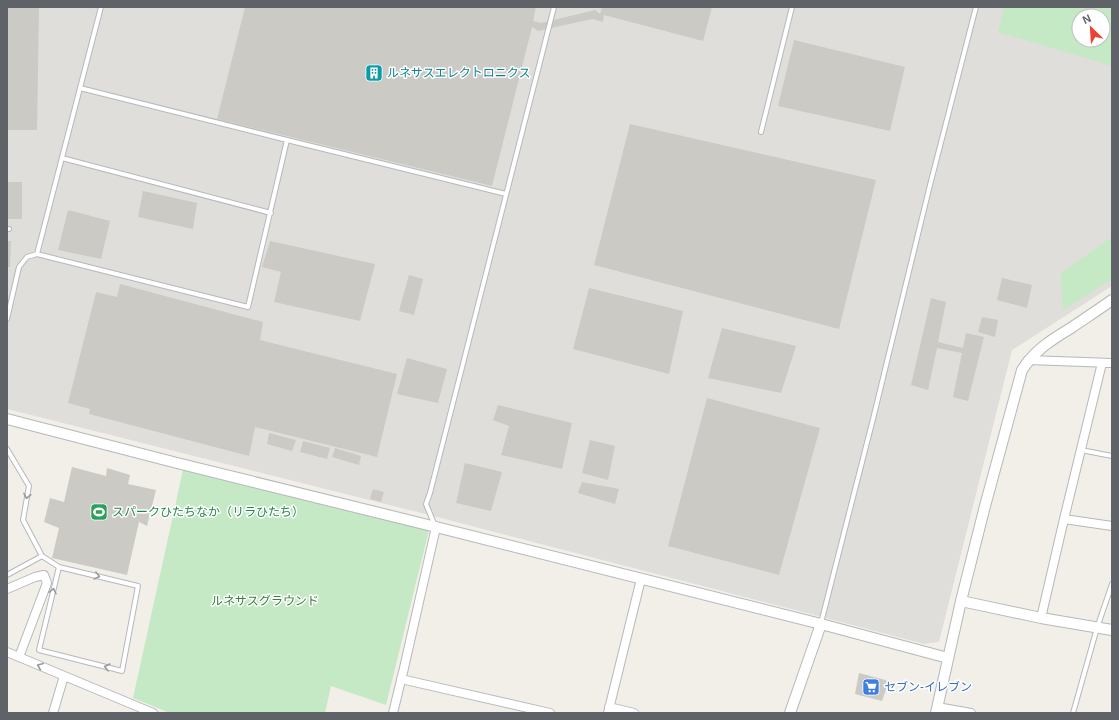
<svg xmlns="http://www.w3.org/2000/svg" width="1119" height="720" font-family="Helvetica,'Noto Sans JP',sans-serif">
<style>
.industrial{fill:#e0deda;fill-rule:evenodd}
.green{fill:#c5e8c5;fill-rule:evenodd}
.building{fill:#cccac5}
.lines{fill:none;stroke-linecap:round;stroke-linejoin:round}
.service-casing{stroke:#b5b8bc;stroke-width:6}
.minor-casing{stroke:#b5b8bc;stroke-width:10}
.tertiary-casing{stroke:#b5b8bc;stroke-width:12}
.service{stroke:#fff;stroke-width:4}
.minor{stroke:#fff;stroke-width:8}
.tertiary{stroke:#fff;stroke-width:10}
.oneway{stroke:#979a9d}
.labels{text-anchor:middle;stroke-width:3;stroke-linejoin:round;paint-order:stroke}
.culture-label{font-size:12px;fill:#0d838f;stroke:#fff;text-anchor:start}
.leisure-label{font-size:12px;fill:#27864d;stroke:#fff;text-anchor:start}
.park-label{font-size:12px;fill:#348238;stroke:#fff}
.shop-label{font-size:12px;fill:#366cbe;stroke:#fff;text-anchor:start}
</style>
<rect width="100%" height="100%" fill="#f1efe8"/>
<path class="industrial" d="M7,7h1105v279l-100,64 -73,292 -15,2 -102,-27 -381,-99 -434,-109zM1079,16h24v24h-24z"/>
<path class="green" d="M1004,7h108v59l-114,-34zM1079,16h24v24h-24z
M1112,237v42l-49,31 -2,-37z
M183,470l246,60 -43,175 -55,-19 -6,27h-155l-37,-15z"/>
<path class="building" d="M7,7h32l-2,123h-30z
M245,7h291l-3,14 8,2 54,-13 5,4 2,-7h110l-9,34 -99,-26 -1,7 -11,-3 -54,12 -6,-4 -40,159 -275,-67z
M794,40l111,27 -15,64 -112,-25z
M630,124l246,56 -37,149 -245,-64z
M7,182h15v37h-15z
M143,191l54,12 -4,26 -55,-12z
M68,210l42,11 -9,38 -43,-9z
M7,241h4l-1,26h-3z
M270,241l105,23 -15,57 -86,-19 7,-30 -19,-5z
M409,275l14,4 -9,36 -15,-4z
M1002,278l30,7 -5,23 -30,-8z
M120,284l143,38 -3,18 137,34 -20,83 -122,-30 -6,29 -160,-42 1,-5 -22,-6 28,-111 21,5z
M589,288l94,23 -14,63 -96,-25z
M931,298l15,4 -8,40 25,6 3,-15 18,4 -16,64 -15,-4 9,-44 -25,-5 -9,42 -17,-5z
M982,317l16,3 -3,17 -17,-5z
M722,328l74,18 -15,47 -73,-15z
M407,358l40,11 -9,34 -41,-9z
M707,398l113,30 -41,147 -111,-29z
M498,405l74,18 -10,46 -61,-14 8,-29 -16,-6z
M269,433l27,7 -4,11 -25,-7z
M590,440l25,6 -7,34 -26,-7z
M303,441l27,7 -3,11 -27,-7z
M335,448l26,8 -2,9 -27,-8z
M465,463l37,9 -11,39 -35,-8z
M72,467l34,9 1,-8 23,7 -2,9 28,6 -9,36 -8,-4 -12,53 -75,-17 7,-30 -15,-6 6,-24 14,4z
M582,482l37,7 -4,15 -37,-11z
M373,489l11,3 -3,10 -11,-3z
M859,673l30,8 -7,20 -27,-7z"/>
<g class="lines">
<defs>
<path id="service" d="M80,88l207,52 219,54
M761,132l31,-125
M62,158l209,55
M7,229h2
M37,254l64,-247
M7,319l12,-52 8,-10 10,-3 211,53 39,-167
M7,449l22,37 -6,34 19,36 17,11 79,19 -16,85 -83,-21 20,-83
M1081,450l31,6
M435,526l-9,-22 4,-11 124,-486
M7,575l35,-19
M821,623l52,-204 57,-234 46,-178
M1073,713l24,-85 15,-44"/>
<path id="minor" d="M1028,360l84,3
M1064,519l48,7
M7,589l28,-12 9,-2 3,8 -28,74
M1041,618l23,-99 38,-156
M7,652l146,61
M401,679l149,34
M609,707l25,6
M937,707l34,6
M53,713l11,-37
M393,713l11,-45 32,-141
M608,713l33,-134"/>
<path id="tertiary" d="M7,419l170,44 259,64 385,97 127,34
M961,601l80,17 71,12
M790,713l31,-89
M936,713l25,-112 24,-95 37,-136c13,-20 29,-30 49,-42 13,-9 27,-18 41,-28"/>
</defs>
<use href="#service" class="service-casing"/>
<use href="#minor" class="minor-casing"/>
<use href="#tertiary" class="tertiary-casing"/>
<use href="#service" class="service"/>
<use href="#minor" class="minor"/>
<use href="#tertiary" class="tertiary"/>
</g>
<defs><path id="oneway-chevron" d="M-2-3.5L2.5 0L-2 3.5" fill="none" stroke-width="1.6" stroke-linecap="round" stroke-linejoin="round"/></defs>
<g class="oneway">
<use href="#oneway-chevron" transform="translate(27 496) rotate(101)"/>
<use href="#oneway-chevron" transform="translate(97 576) rotate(14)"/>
<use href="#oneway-chevron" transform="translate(53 591) rotate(-77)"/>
<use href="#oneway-chevron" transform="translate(40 666) rotate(-157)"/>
<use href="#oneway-chevron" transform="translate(107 667) rotate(-166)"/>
</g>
<defs>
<symbol id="building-square" viewBox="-11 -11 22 22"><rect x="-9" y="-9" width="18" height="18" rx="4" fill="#0f9aa8" stroke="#fff"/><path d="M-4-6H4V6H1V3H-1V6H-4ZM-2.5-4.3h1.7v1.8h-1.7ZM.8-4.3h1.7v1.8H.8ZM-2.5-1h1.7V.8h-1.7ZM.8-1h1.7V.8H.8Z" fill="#fff"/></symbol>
<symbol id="stadium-square" viewBox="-11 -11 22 22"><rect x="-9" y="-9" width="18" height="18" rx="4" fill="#2e9e5b" stroke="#fff"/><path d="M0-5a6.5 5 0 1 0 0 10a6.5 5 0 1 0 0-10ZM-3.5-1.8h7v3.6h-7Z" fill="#fff"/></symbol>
<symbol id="supermarket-square" viewBox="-11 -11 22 22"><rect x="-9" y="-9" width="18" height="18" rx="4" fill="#3f7fe0" stroke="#fff"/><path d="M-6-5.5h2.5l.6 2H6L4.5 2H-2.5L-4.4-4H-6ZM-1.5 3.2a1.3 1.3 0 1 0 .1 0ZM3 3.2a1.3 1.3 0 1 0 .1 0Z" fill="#fff"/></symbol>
</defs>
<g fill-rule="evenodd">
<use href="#building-square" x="364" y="63" width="20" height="20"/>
<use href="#stadium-square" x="89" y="502" width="20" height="20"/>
<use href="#supermarket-square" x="861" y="677" width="20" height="20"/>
</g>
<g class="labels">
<g class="culture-label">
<text x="387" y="77">ルネサスエレクトロニクス</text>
</g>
<g class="leisure-label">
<text x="112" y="516">スパークひたちなか（リラひたち）</text>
</g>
<g class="park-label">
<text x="265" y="605">ルネサスグラウンド</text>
</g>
<g class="shop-label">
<text x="884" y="691">セブン-イレブン</text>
</g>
</g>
<rect width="1119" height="720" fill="none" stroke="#5f6368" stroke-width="16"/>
<g transform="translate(1091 28) rotate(335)"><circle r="19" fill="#ffffff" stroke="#bfc1c3"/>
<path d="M0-3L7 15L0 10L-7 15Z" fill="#ea4335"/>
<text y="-6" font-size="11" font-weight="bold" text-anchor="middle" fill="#5f6368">N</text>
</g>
</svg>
